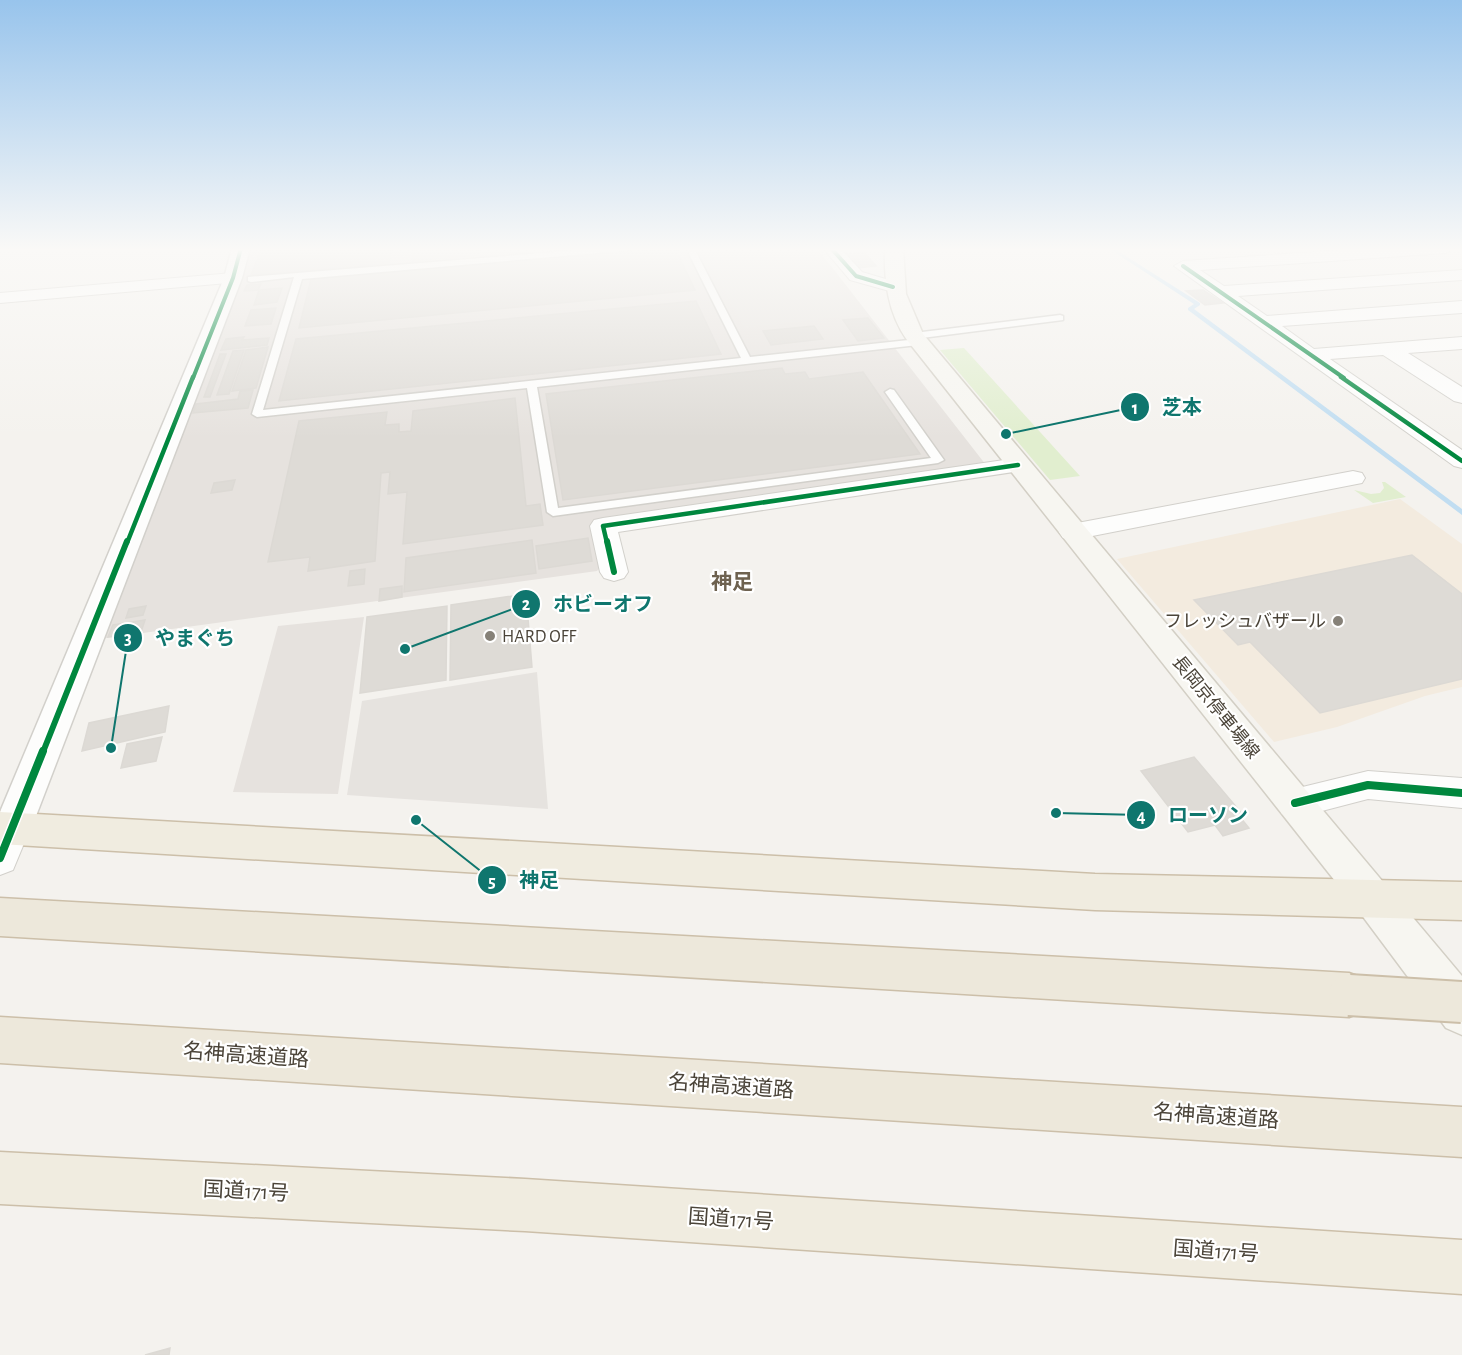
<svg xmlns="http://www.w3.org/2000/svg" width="1462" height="1355" font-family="'Alegreya Sans','Noto Sans JP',sans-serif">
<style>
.commercial{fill:#f3ebdf}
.industrial{fill:#e6e2de}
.green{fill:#e1eecf}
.parking{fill:#e6e3df}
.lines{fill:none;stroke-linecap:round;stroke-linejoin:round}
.stream{fill:#c0ddf1;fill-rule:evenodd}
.building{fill:#dedbd6;stroke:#dcd9d4;stroke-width:1.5}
.service-casing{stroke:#d2d0cb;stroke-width:3}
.minor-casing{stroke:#d2d0cb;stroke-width:2}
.tertiary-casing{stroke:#d2d0cb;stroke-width:3}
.secondary-casing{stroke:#d3cfc5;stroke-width:3}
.trunk-casing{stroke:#ccbfa9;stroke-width:3}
.motorway-casing{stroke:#ccbfa9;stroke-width:3}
.service{fill:#fdfdfc;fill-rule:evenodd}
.minor{fill:#fdfdfc;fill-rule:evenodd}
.tertiary{fill:#fdfdfc;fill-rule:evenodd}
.secondary{fill:#f7f6f1;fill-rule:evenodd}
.trunk{fill:#f0ece0;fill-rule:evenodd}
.motorway{fill:#ede8db;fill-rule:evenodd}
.motorway-bridge-casing{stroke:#ccbfa9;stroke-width:44;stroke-linecap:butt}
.motorway-bridge{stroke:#ede8db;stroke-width:40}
.cycleway-far3-casing{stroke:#fff;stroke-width:6}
.cycleway-far2-casing{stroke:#fff;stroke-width:8}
.cycleway-far1-casing{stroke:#fff;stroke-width:10}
.cycleway-casing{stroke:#fff;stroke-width:11}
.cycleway-far3{stroke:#00873e;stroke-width:4}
.cycleway-far2{stroke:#00873e;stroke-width:4.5}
.cycleway-far1{stroke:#00873e;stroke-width:6}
.cycleway{stroke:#00873e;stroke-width:8}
.poi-dot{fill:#868178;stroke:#fff;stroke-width:2}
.labels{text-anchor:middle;stroke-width:4.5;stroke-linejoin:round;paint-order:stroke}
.poi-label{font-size:18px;fill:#4b4439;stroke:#fff;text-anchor:end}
.street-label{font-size:18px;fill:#4b4439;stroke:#fff}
.quarter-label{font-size:21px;font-weight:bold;fill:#6e6250;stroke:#fff}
.near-street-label{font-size:21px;fill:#4b4439;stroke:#fff}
.leader{fill:none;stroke:#0f766e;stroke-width:2}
.callout-dot{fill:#0f766e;stroke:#fff;stroke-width:2}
.mark-label{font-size:18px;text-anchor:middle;font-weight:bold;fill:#fff}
.callout-label{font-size:20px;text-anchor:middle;font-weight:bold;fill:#0f766e;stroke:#fff;stroke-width:4.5;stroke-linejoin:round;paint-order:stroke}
</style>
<rect width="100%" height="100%" fill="#f4f2ee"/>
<path class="commercial" d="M1400,499l62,45v143l-37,9 -88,31 -63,15 -157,-183z"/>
<path class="industrial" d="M251,248h566l169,217 -386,57 3,42 -6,7 -498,68 141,-356z
M364,617l-26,177 -105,-2 45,-166z"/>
<path class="green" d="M964,348l116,128 -30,4 -110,-130z
M1382,482h3l21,15 -33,6 -19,-13 17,4 9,-1 4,-5z"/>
<path class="parking" d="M745,248h61l51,67 -113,13 -41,-77z
M537,672l11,137 -201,-14 15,-94z"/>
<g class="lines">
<path class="stream" d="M1108,248h5l87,55v2l-6,4 268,200v6l-274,-205v-2l6,-4z"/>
</g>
<path class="building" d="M262,248h129l-2,16 -138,11z
M413,248h65l1,7 -67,6z
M675,248l20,42 -396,38 12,-49z
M865,253l11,13 -18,2 -11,-14z
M261,284l-3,6 -14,1 3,-6z
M282,288l-5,14 -23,3 5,-15z
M1203,290l20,13 -18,2 -19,-14z
M696,301l25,53 -442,47 17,-62z
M276,308l-5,16 -26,2 6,-16z
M868,318l16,20 -26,3 -15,-21z
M814,326l9,13 -52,6 -8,-14z
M244,337l-2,3 27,-2 -2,7 -46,5 5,-11z
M268,347l-12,41 -24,3 14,-41z
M244,350l-15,44 -12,1 16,-44z
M220,354h6l-16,43h-6z
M782,368l3,6 20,-2 4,7 54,-7 57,82 -357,46 -17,-106z
M253,390l-5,18 -55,5 3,-9 42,-5 2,-8z
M515,398l11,108 14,-2 3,21 -140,19 4,-52 -19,2 2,-22 -9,1 -6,88 -67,10 2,-14 -42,5 31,-141 88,-9 -2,13 14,-1v8l12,-1 2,-20z
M235,480l-3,10 -21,3 3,-10z
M588,538l4,23 -53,8 -3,-23z
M532,540l4,33 -132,19 2,-34z
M1412,555l50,39v85l-142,34 -70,-71 -12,3 -44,-45z
M365,569l-1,15 -16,2 2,-15z
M402,586v11l-23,4 1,-12z
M526,594l6,73 -82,13 1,-75z
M146,606l-3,9 -17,3 3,-9z
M447,606l-1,74 -86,13 7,-76z
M145,620l-4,12 -33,5 5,-12z
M169,706l-4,26 -83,19 7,-28z
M162,737l-6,24 -35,7 6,-24z
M1194,757l50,59 -4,1 9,11 -26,8 -8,-11 -27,7 -47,-61z
M170,1348l-1,7h-24z"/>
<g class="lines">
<defs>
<path id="service" d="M604,248h31l-4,2 -329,29 -39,131 478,-52 -55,-110h8l56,109 168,-18 5,3 -5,3 -381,42 21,121 373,-50 -46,-66 5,-3 4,1 50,70 -6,3 -385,53 -6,-4 -20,-124 -270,29 -5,-3 42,-137 -43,5 -3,-1v-4z
M1060,315l3,1v4l-149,19 -5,-3 5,-3z"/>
<path id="minor" d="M823,248h17l22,24 37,11 3,4 -9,5 -43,-12z
M1373,248h81l-8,5 -246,17 24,16 238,-16v10l-224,16 29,20 195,-15v12l-180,13 32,23 148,-12v12l-54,4 54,34v16l-8,-2 -71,-46 -53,4 132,91v18l-8,-2 -280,-200 9,-5z
M233,273l9,5 -3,4 -239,21v-10z
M1018,458l9,2 3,5 -3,5 -409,62 10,40 -4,6 -10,3 -10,-3 -4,-6 -10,-46 4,-6 9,-2z
M1353,471l9,2 3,5 -3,5 -290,57 -9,-2 -4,-6 4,-6 9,-2z
M1368,771l94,7v30l-94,-9 -73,19 -13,-4 -5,-11 5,-11z
M12,813l13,5 5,11 -17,41 -13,5v-57z"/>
<path id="tertiary" d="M232,248h18l-8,30 -211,551 -5,12 -14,4 -12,-4v-29l224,-534z"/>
<path id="secondary" d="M885,248h18l3,46 17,40 539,642v59l-16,-7 -88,-118 -451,-570c-19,-27 -23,-59 -22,-92z"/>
<path id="trunk" d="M0,812l1095,62 367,8v38l-367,-10 -1095,-66z
M0,1152l525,27 937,61v54l-937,-63 -525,-27z"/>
<path id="motorway" d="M0,898l1349,75 16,6 6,16 -6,16 -16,6 -1349,-81z
M0,1017l1462,90v50l-1462,-94z"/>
</defs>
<use href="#service" class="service-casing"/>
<use href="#minor" class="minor-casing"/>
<use href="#tertiary" class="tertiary-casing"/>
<use href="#secondary" class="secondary-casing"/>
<use href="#trunk" class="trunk-casing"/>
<use href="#motorway" class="motorway-casing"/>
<use href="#service" class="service"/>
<use href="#minor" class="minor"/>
<use href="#tertiary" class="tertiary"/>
<use href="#secondary" class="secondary"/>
<use href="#trunk" class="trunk"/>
<use href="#motorway" class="motorway"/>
<defs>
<path id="motorway-bridge" d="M1349,995l113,7"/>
</defs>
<use href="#motorway-bridge" class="motorway-bridge-casing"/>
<use href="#motorway-bridge" class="motorway-bridge"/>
<defs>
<path id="cycleway-far3" d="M831,248l25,28 37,11
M1183,266l161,112
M193,378l40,-100 8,-30"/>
<path id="cycleway-far2" d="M1341,377l121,84
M127,543l66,-166
M607,543l-4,-17 415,-61"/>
<path id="cycleway-far1" d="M607,541l7,31
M43,752l84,-211"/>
<path id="cycleway" d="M1295,803l73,-18 94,8
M0,858l43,-107"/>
</defs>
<use href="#cycleway-far3" class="cycleway-far3-casing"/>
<use href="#cycleway-far2" class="cycleway-far2-casing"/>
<use href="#cycleway-far1" class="cycleway-far1-casing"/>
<use href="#cycleway" class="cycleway-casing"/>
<use href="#cycleway-far3" class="cycleway-far3"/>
<use href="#cycleway-far2" class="cycleway-far2"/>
<use href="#cycleway-far1" class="cycleway-far1"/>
<use href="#cycleway" class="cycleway"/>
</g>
<linearGradient id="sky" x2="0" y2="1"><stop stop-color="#98c4ec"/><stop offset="0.57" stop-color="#faf9f7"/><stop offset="1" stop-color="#faf9f7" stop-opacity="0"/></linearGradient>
<rect width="1462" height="438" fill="url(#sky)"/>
<g class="poi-dot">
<circle cx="1338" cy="621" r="6"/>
<circle cx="490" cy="636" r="6"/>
</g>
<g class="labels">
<g class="poi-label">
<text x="1326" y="627">フレッシュバザール</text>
<text x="502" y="642" text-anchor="start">HARD OFF</text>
</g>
<g class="street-label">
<text transform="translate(1216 707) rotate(51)" y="6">長岡京停車場線</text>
</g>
<g class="quarter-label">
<text x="732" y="589">神足</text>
</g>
<g class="near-street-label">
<text transform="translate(246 1055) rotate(4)" y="7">名神高速道路</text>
<text transform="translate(731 1086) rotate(4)" y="7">名神高速道路</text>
<text transform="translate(1216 1116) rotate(4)" y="7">名神高速道路</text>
<text transform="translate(246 1191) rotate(3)" y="7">国道171号</text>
<text transform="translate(731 1219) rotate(4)" y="7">国道171号</text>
<text transform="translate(1216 1251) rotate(4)" y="7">国道171号</text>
</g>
</g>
<path class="leader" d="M1006 434L1135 407M405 649L526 604M111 748L128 638M1056 813L1141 815M416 820L492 880"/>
<g class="callout-dot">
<circle cx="1006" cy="434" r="6"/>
<circle cx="405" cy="649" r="6"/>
<circle cx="111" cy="748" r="6"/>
<circle cx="1056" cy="813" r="6"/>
<circle cx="416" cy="820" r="6"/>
<circle cx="1135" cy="407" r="15"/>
<circle cx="526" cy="604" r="15"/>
<circle cx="128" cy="638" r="15"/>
<circle cx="1141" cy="815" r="15"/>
<circle cx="492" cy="880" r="15"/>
</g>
<g class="mark-label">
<text x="1135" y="414">1</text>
<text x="526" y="610">2</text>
<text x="128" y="644">3</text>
<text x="1141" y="822">4</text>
<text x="492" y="887">5</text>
</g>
<g class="callout-label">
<text x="1182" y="414">芝本</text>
<text x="603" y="611">ホビーオフ</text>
<text x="195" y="645">やまぐち</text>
<text x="1208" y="822">ローソン</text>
<text x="539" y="887">神足</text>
</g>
</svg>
